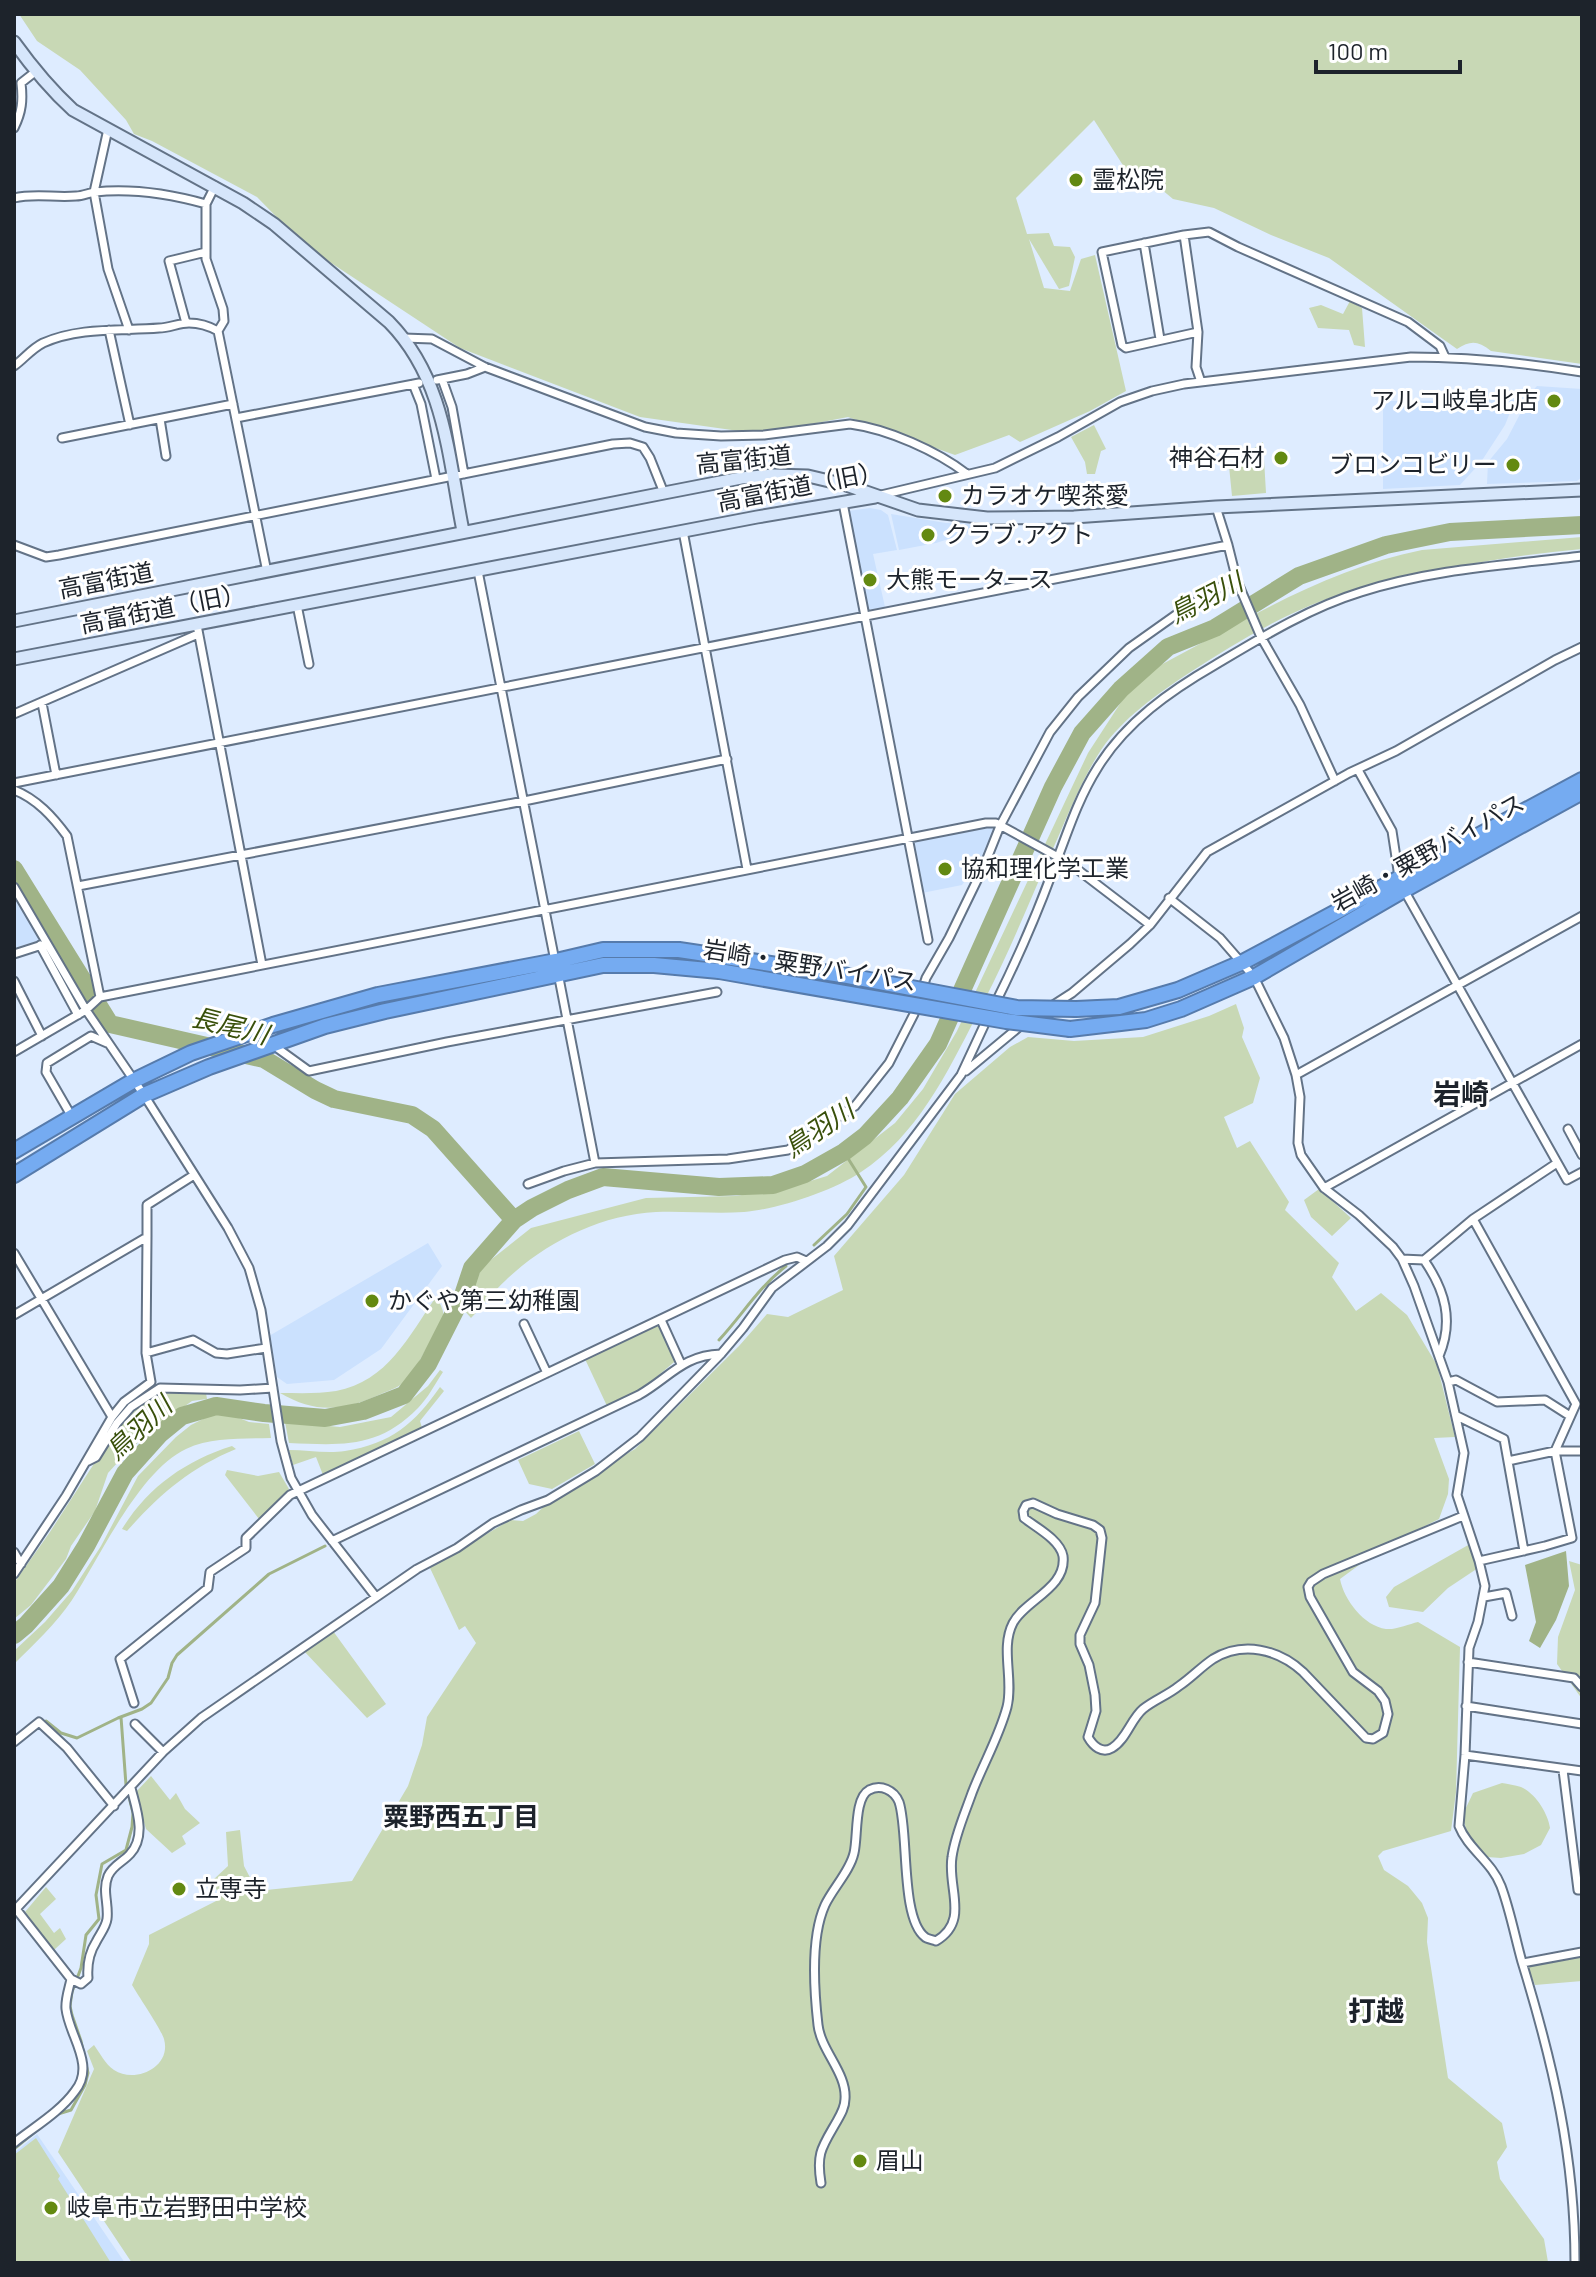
<svg xmlns="http://www.w3.org/2000/svg" width="1596" height="2277" font-family="Barlow,'Noto Sans JP',sans-serif">
<style>
.built{fill:#cbe1fe}
.green{fill:#c8d8b5}
.water{fill:#a0b387}
.lines{fill:none;stroke-linecap:round;stroke-linejoin:round}
.stream{stroke:#a0b387;stroke-width:3}
.river{stroke:#a0b387;stroke-width:18}
.street-casing{stroke:#637387;stroke-width:11}
.secondary-casing{stroke:#637387;stroke-width:15}
.highway-casing{stroke:#567bac;stroke-width:18}
.street{stroke:#fff;stroke-width:7}
.secondary{stroke:#d6e6fb;stroke-width:11}
.highway{stroke:#75abf1;stroke-width:14}
.highway-bridge-casing{stroke:#567bac;stroke-width:18;stroke-linecap:butt}
.highway-bridge{stroke:#75abf1;stroke-width:14}
.poi-dot{fill:#638911;stroke:#fff;stroke-width:3}
.labels{text-anchor:middle;stroke-width:6;stroke-linejoin:round;paint-order:stroke}
.poi-label{font-size:24px;fill:#1d232b;stroke:#fff;text-anchor:start}
.street-label{font-size:24px;fill:#1d232b;stroke:#fff}
.water-label{font-size:26px;font-style:italic;fill:#39500b;stroke:#fff}
.neighbourhood-label{font-size:26px;font-weight:bold;fill:#1d232b;stroke:#fff}
.quarter-label{font-size:28px;font-weight:bold;fill:#1d232b;stroke:#fff}
</style>
<rect width="100%" height="100%" fill="#deecff"/>
<path class="built" d="M1537,386l45,3v88l-5,4 -90,3 1,-22 19,-23 13,-25 5,-15z
M1515,400l-10,25 -24,37 -21,23 -77,4v-88z
M870,508l11,2 7,5 9,35 -24,4 12,53 -17,3 -20,-99z
M891,514l55,9 38,1 2,3 -50,16 -37,7z
M994,827l-9,27 -23,31 -40,8 -10,-54z
M14,894l27,46 -27,8z
M428,1243l14,23 -61,83 -47,31 -47,4 -10,-7 -8,-41z
M37,2134l88,129h-111v-110z"/>
<path class="green" d="M19,14h1563v350l-91,-13c-13,-10 -20,-11 -34,-2l-128,-91 -58,-23 -57,-27 -41,-9 -18,-15 -29,-14 -32,-50 -78,78 11,36 22,-1 5,13 16,1 5,10 -6,29 -10,3 -30,-50 15,49 26,3 11,-32 14,-4 31,136 -36,20 -70,31 -11,-7 -54,20 -107,-38 -88,17 -120,-17 -180,-69 -156,-103 -47,-48 -105,-56 -18,-7 -8,-14 -46,-50 -43,-29z
M1350,301l12,7 3,39 -11,-2 -5,-15 -31,-2 -9,-20 12,-3 22,9z
M1094,425l12,24 -5,2 -6,23h-8l-2,-12 -14,-25z
M1263,442l3,51 -34,3 -3,-30z
M1582,537v12c-66,6 -131,17 -195,33 -21,5 -43,10 -63,18 -48,18 -92,45 -135,73 -32,21 -66,45 -88,77 -17,26 -29,55 -42,85 -25,55 -47,112 -75,166 -32,62 -63,132 -123,171 -28,19 -83,37 -117,40 -29,2 -58,-1 -88,0 -56,3 -110,30 -150,68 -13,12 -23,26 -35,38l-9,-10 21,-42 48,-38 115,-30 90,-2 58,-10 33,-10 68,-53 28,-34 34,-58 131,-278 37,-57 10,-12 20,-16c85,-45 171,-99 267,-118z
M1236,1004l8,24 -2,9 18,41 -7,25 -29,14 13,31 13,-7 39,61 -4,8 54,53 -7,14 24,34 25,-18 26,22 30,50 18,72 -21,1 15,41 -1,15 -9,25 -54,27 -45,33c4,21 24,47 46,50 10,1 23,-5 32,-7l42,25 -4,145 -5,39 -68,20 -5,5 6,14 24,16 5,6 9,11 6,15 -1,24 21,136 54,45 5,24 -10,15 3,17 44,60 4,23 2,1h-1418l-74,-111 36,-83 -7,-18 7,-6c6,8 11,19 20,25 21,14 58,-3 50,-31 -3,-10 -25,-42 -32,-54l17,-41v-9l71,-36 -7,-19 15,-14 -2,-34 14,-2 4,36 13,25 95,-10 56,-95 14,-41 5,-28 49,-74 -11,-17 -6,4 -29,-62 80,-48 13,1 13,-7 21,-20 78,-45 104,-103 28,-32 21,3 55,-27 -9,-34 70,-81 51,-81 55,-47 18,-10 46,4 69,-4 66,-21z
M1319,1189l32,29 -19,18 -21,-19 -7,-17z
M436,1297c15,23 6,30 -8,49 -7,11 -15,29 -25,37 -6,5 -15,8 -22,11 -37,17 -65,20 -101,-1 18,0 38,1 56,-2 52,-10 72,-54 100,-94z
M663,1323l17,34 -34,29 -39,20 -22,-47z
M440,1370l3,2c-8,12 -15,26 -25,36 -40,41 -77,37 -129,35l-4,-21 55,5 51,-10 37,-31z
M440,1387l4,4 -24,30 2,7 -99,47 -7,-18 -23,8 -4,-15c18,0 38,4 56,1 46,-7 70,-28 95,-64z
M171,1390l35,3 1,6 -15,2 -28,20 -35,29 -21,23 -13,38 -24,35 -5,13 -35,46 -17,14v-36l36,-51 67,-104 16,-17 17,-13z
M213,1414l21,2 15,6 20,2 2,14c-29,1 -59,-1 -85,11 -47,22 -86,108 -114,151 -16,24 -38,44 -58,64v-13l31,-29 27,-31 29,-45 37,-70 38,-39 15,-12z
M579,1431l16,33 -43,25 -23,-5 -11,-24z
M232,1446l4,3c-46,19 -76,45 -109,82l-5,-2c26,-42 63,-68 110,-83z
M227,1470l31,6 21,-4 10,17 -30,30 -34,-44z
M1470,1544l8,24 -30,20 -25,24 -34,-5 -3,-10 8,-10z
M1569,1561l13,4v134l-25,-35 1,-27 17,-47z
M333,1631l53,73 -19,14 -63,-67z
M151,1776l19,24 6,-7 9,16 15,14 -18,13 4,8 -14,9 -26,-24 -11,-36z
M1502,1783c6,1 13,2 19,4 14,6 27,26 29,41l-9,17 -17,9 -23,4 -14,-1 -10,-7 -8,-13 -6,-18 1,-7 9,-19z
M46,1887l10,12 -16,15 14,19 6,-5 6,11 -12,11 -29,-38z
M1582,1956v25l-47,4 -7,-17 2,-3z
M36,2138l24,38 -2,3 53,84h-97v-108z"/>
<path class="water" d="M1566,1551l3,35 -13,34 -16,28 -11,-7 7,-19 -11,-57z"/>
<g class="lines">
<path class="stream" d="M814,1245l33,-31 19,-27 -22,-35
M719,1340c24,-26 39,-52 67,-74
M46,1721l15,12 16,5 41,-20 24,-9 9,-6 17,-25 4,-15 5,-8 92,-81 56,-28
M58,2114l13,-4 14,-25 3,-12 -7,-32 -9,-26 -2,-9 2,-14 9,-24 5,-33 13,-16 -3,-24 6,-31 24,-14 6,-23 1,-14 -7,-28 -5,-68
M14,2149l28,-23"/>
<path class="river" d="M14,869l96,155 154,35 51,31 19,9 78,16 21,14 81,91
M14,1635l12,-10 35,-39 25,-40 39,-73 35,-39 22,-18 34,-10 48,7 61,5 38,-7 41,-16 24,-31 35,-69 9,-27 42,-48 18,-12 36,-18 35,-13 116,10 54,-2 32,-11 39,-22 21,-16 35,-38 38,-54 115,-257 29,-54 39,-44 47,-42 47,-19 84,-52 87,-31 64,-13 132,-7"/>
<defs>
<path id="street" d="M14,128c8,-16 9,-28 7,-45l14,-11
M108,129l-14,63 14,77 21,61
M215,186l-9,18v55l17,50 1,12 -6,10 49,241
M14,198c21,-5 41,0 62,-2 7,0 12,-3 19,-4 38,-4 75,2 111,12
M1184,235l25,-3 29,15 170,75 32,24 5,11
M1144,243l16,96
M186,323l-17,-62 37,-9
M109,330l21,95
M1198,332l-72,16 -4,-3 -20,-93 82,-17 14,97 -2,35 5,15
M404,338l28,1 53,28 160,60 31,6 45,3 43,-1 86,-11c38,5 87,27 117,50
M14,366c10,-7 17,-17 29,-23 36,-16 77,-12 116,-15 10,0 20,-5 30,-5 11,0 20,3 29,8
M442,379l10,28 12,67
M437,380l30,-6 18,-7
M413,384l8,20 15,75
M236,418l183,-35
M160,419l6,37
M62,438l171,-34
M881,495l114,-27 63,-31 62,-35 32,-11 32,-7 227,-27c57,0 115,6 171,15
M843,503l85,437
M1216,507l12,38 9,36 24,56 39,68 35,76
M683,531l64,338
M14,545l32,12 13,-2 554,-111 17,-1 13,4 7,11 14,35
M478,571l77,390
M297,605l12,59
M197,625l65,340
M42,703l14,72
M14,714l184,-80
M1358,770l34,61 7,46
M14,783l1214,-238
M14,790c23,9 39,27 53,46l33,161
M78,886l446,-85 203,-42
M14,887l72,123 58,85 84,133 21,40 12,42 20,131 10,37 21,37 64,82
M1404,890l163,290 15,-8
M1169,898l51,40 34,39 30,61 12,37 4,22 -2,46 3,12 23,33 35,27 34,32 9,12 12,27 34,96 16,71 -7,42 22,66 6,25 -7,36 -9,26 -4,107 -6,71c9,23 33,36 42,60 9,24 14,51 21,76 31,101 53,195 53,301
M40,945l38,70
M14,954l28,-9
M558,973l37,190
M14,981l28,55
M994,1006c22,-44 41,-87 58,-133 14,-36 25,-73 46,-106 28,-45 72,-76 117,-102 47,-28 94,-57 146,-73 71,-23 148,-27 221,-36
M273,1045l36,26 138,-29 270,-50
M14,1052l72,-42 14,-13 886,-174h10l73,40 81,62
M966,1071l53,-44 53,-34 58,-49 20,-19 57,-73 142,-79 47,-22 159,-91 27,-13
M1296,1075l286,-159
M72,1117l-26,-45 1,-9 44,-27 16,7
M1568,1129l14,26
M528,1184l36,-13 31,-8 133,-4 60,-9 67,-44 34,-43 25,-49 12,-36 23,-40 35,-72 16,-40 50,-94 28,-35 51,-49 55,-39 52,-31
M1324,1188l258,-144
M14,1253l98,164
M1402,1259l22,1c21,30 30,61 15,96
M1424,1260l49,-41
M14,1315l133,-78v-32l47,-30
M661,1320l20,44
M524,1324l23,49
M146,1353l47,-13 23,13 11,1 39,-6
M1448,1382l8,-2 41,22 48,-2 25,16
M1457,1416l47,23 20,112
M88,1461l8,-4 21,-34 14,-16 29,-19 80,2 33,-2
M1508,1461l47,-10h27
M332,1541l307,-146c30,-17 44,-40 82,-41
M14,1552l7,12
M1479,1561l66,-15 27,-8 -17,-87 21,-47 -103,-185 84,-56
M14,1574l52,-78 46,-79 12,-15 27,-20 -5,-29 1,-116
M1484,1597l22,-4 6,23
M1468,1662l106,16 8,9
M134,1703l-14,-44 88,-71 2,-16 36,-24v-10l44,-43 495,-235 12,-3 9,4
M1466,1706l116,18
M135,1724l28,28
M14,1742l25,-20 28,26 47,58
M1465,1755l117,16
M1563,1770l15,120h4
M16,1909l55,70 10,5 7,-6c-1,-13 1,-25 8,-36 4,-8 10,-15 11,-23 2,-15 -5,-28 1,-43 5,-11 15,-14 22,-22 17,-18 6,-46 1,-66
M14,1911l149,-159 38,-34 216,-149 40,-21 36,-25 28,-13 27,-10 48,-29 44,-34 81,-83 22,-26 29,-40 55,-42 21,-21 113,-150 27,-58
M1523,1963l59,-11
M14,2143c20,-16 46,-31 61,-52 21,-26 -6,-55 -9,-82 -1,-10 3,-20 5,-30
M821,2183c-5,-30 1,-36 16,-62 4,-7 8,-14 8,-22 2,-26 -24,-48 -27,-74 -4,-35 -8,-87 7,-120 8,-17 25,-34 29,-52 4,-16 0,-55 15,-63 12,-6 25,0 30,12 10,29 1,116 26,135 2,2 9,3 11,4 34,-20 11,-53 16,-84 3,-22 13,-44 20,-64 11,-29 27,-56 35,-86 7,-27 -7,-59 6,-84 12,-23 54,-35 50,-67 -3,-16 -26,-28 -39,-38l-1,-7 3,-6 7,-2 24,11 36,11 7,5 2,8 -7,65 -15,32v9l9,21 6,30 1,16 -8,26c5,9 14,17 24,11 14,-8 19,-29 31,-39 11,-9 25,-14 36,-23 12,-8 22,-19 34,-27 30,-18 65,-10 90,13l63,66 7,1 10,-6 5,-19 -3,-13 -7,-10 -25,-19 -43,-75 -2,-10 3,-5 12,-8 140,-58"/>
<path id="secondary" d="M14,42c18,25 36,47 59,68l170,93 31,21 115,98c56,57 59,134 74,209
M14,621l650,-128 77,-15 32,-3 35,1 38,9 72,25 69,8 87,-1 142,-10 366,-17
M14,659l743,-142 118,-20"/>
<path id="highway" d="M1076,1009l43,-2 59,-17 65,-28 339,-182
M1070,1029l76,-9 35,-11 73,-32 150,-87 178,-98
M14,1151l119,-70 58,-28 82,-28 105,-30 178,-34 47,-11h76l40,6
M14,1175l130,-80 65,-28 116,-41 60,-15 218,-46h51l65,6"/>
</defs>
<use href="#street" class="street-casing"/>
<use href="#secondary" class="secondary-casing"/>
<use href="#highway" class="highway-casing"/>
<use href="#street" class="street"/>
<use href="#secondary" class="secondary"/>
<use href="#highway" class="highway"/>
<defs>
<path id="highway-bridge" d="M719,956l129,20 169,32 59,1
M719,971l287,50 64,8"/>
</defs>
<use href="#highway-bridge" class="highway-bridge-casing"/>
<use href="#highway-bridge" class="highway-bridge"/>
</g>
<g class="poi-dot">
<circle cx="1076" cy="180" r="8"/>
<circle cx="1554" cy="401" r="8"/>
<circle cx="1281" cy="458" r="8"/>
<circle cx="1513" cy="465" r="8"/>
<circle cx="945" cy="496" r="8"/>
<circle cx="928" cy="535" r="8"/>
<circle cx="870" cy="580" r="8"/>
<circle cx="945" cy="869" r="8"/>
<circle cx="372" cy="1301" r="8"/>
<circle cx="179" cy="1889" r="8"/>
<circle cx="860" cy="2161" r="8"/>
<circle cx="51" cy="2208" r="8"/>
</g>
<g class="labels">
<g class="poi-label">
<text x="1092" y="188">霊松院</text>
<text x="1538" y="409" text-anchor="end">アルコ岐阜北店</text>
<text x="1265" y="466" text-anchor="end">神谷石材</text>
<text x="1497" y="473" text-anchor="end">ブロンコビリー</text>
<text x="961" y="504">カラオケ喫茶愛</text>
<text x="944" y="543">クラブ.アクト</text>
<text x="886" y="588">大熊モータース</text>
<text x="961" y="877">協和理化学工業</text>
<text x="388" y="1309">かぐや第三幼稚園</text>
<text x="195" y="1897">立専寺</text>
<text x="876" y="2169">眉山</text>
<text x="67" y="2216">岐阜市立岩野田中学校</text>
</g>
<g class="street-label">
<text transform="translate(744 460) rotate(-6)" y="8">高富街道</text>
<text transform="translate(800 487) rotate(-11)" y="8">高富街道（旧）</text>
<text transform="translate(106 581) rotate(-11)" y="8">高富街道</text>
<text transform="translate(163 609) rotate(-11)" y="8">高富街道（旧）</text>
<text transform="translate(1428 853) rotate(-29)" y="8">岩崎・粟野バイパス</text>
<text transform="translate(810 966) rotate(9)" y="8">岩崎・粟野バイパス</text>
</g>
<g class="water-label">
<text transform="translate(1206 598) rotate(-27)" y="9">鳥羽川</text>
<text transform="translate(230 1026) rotate(14)" y="9">長尾川</text>
<text transform="translate(819 1129) rotate(-34)" y="9">鳥羽川</text>
<text transform="translate(139 1428) rotate(-43)" y="9">鳥羽川</text>
</g>
<g class="neighbourhood-label">
<text x="461" y="1826">粟野西五丁目</text>
</g>
<g class="quarter-label">
<text x="1461" y="1104">岩崎</text>
<text x="1376" y="2021">打越</text>
</g>
</g>
<rect width="1596" height="2277" fill="none" stroke="#1d232b" stroke-width="32"/>
<path d="M1316 60v12h144v-12" fill="none" stroke="#1d232b" stroke-width="4"/>
<text x="1328" y="60" font-size="24" fill="#1d232b" stroke="#ffffff" stroke-width="6" paint-order="stroke">100 m</text>
</svg>
